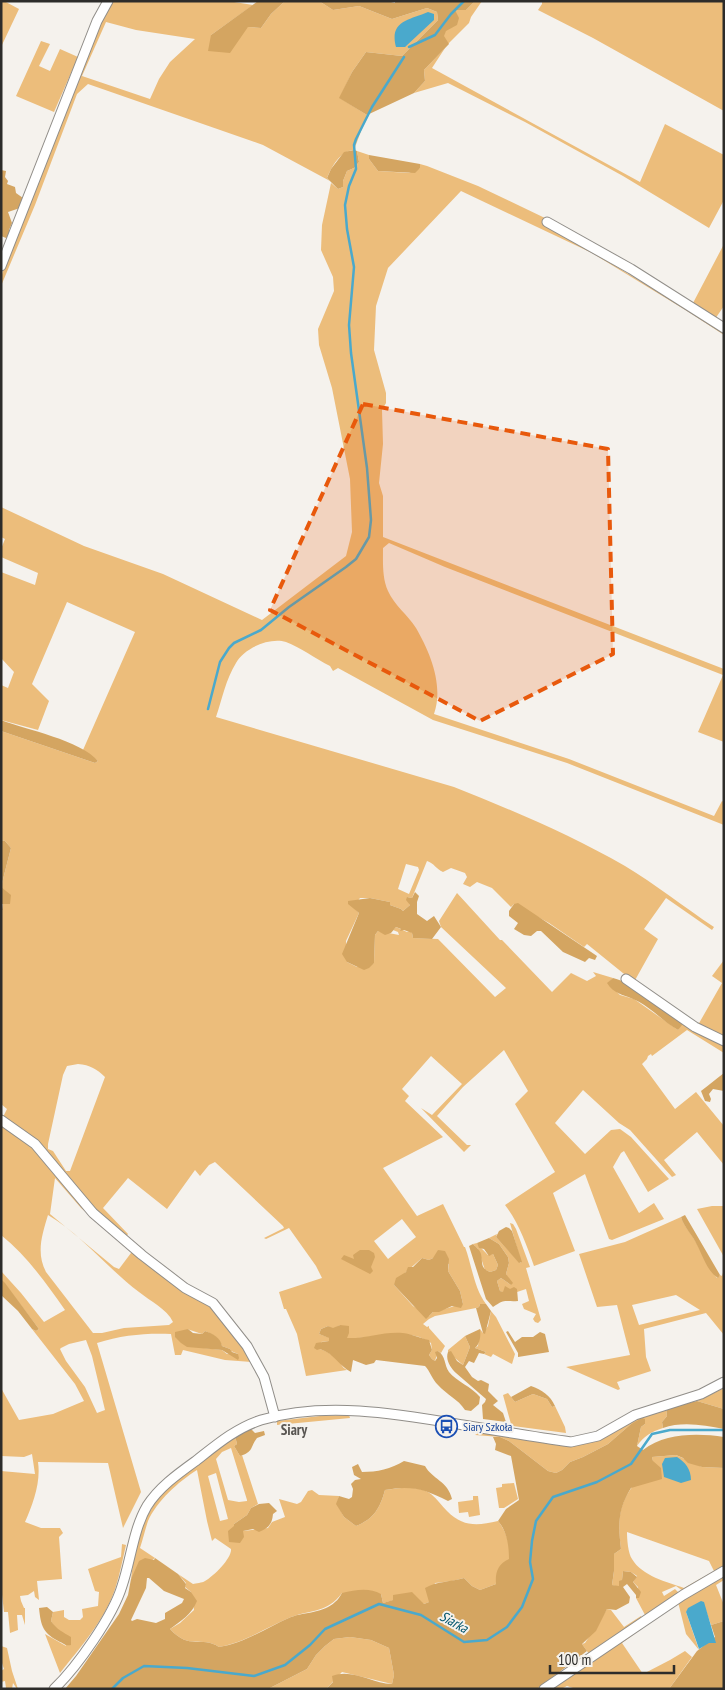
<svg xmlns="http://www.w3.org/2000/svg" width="725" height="1690" font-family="'PT Sans Narrow',sans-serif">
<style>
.green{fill:#ecbd7b;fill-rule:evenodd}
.forest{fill:#d4a561;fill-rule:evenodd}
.water{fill:#4aa9cc}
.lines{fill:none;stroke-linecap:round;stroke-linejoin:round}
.stream{stroke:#4aa9cc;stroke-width:2.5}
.minor-casing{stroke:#918e89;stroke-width:11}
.minor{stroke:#fff;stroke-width:9}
.marked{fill:#e8590c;fill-opacity:0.2;stroke:#e8590c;stroke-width:4;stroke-dasharray:10 6;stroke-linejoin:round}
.labels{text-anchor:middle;stroke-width:4;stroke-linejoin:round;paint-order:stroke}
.transit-label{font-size:12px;fill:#164399;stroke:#f5f2ed;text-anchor:start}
.water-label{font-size:14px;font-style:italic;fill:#00556d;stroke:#f5f2ed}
.quarter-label{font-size:15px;font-weight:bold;fill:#595652;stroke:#f5f2ed}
</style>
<rect width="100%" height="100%" fill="#f5f2ed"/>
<path class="green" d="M1,1h3l15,8 -18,38z
M112,1h116l25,4 -42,30 37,-8 13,1 10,-14 14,-13h34l14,9 26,-4 33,13 35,-11 10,4 1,8 -36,36 -36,-4 -14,20 -12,26 27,17 -13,35c-14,1 -22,16 -27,28l3,3 -67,-36 -175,-61 -11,10 -42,111 -34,81c0,-27 20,-58 29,-83 27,-67 47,-138 82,-202zM106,22l30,8 59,9 -25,23 -11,17 -9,20 -68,-23z
M475,1h7l-11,16 -2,6 -23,23 -3,-10 12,-26h11z
M542,1h182v110l-131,-73 -55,-28 4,-6z
M41,41l9,3 -11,22 11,5 10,-22 18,8 -24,55 -38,-16z
M445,48l-13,20 208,114 25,-58 59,31v45l-15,28 -86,-52 -98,-54 -77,-39 -34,10 11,-12 -1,-11z
M357,151l12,4v4l9,12 31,2 11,-5v-4l7,2 51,20 69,33 -1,5 178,108v3l-37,-24 -95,-58 -131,-62 -73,77 -12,38 -2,44 12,43v10l-4,7 1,34 -4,39 4,13v41l341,132v73l-26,-10 25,-57 -278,-108 -56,-24 -6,5c0,14 -1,30 5,43 6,14 20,24 28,37 14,24 28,58 18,86l135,45 145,57 8,-15 2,1v23l-157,-62 -134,-43 -95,-52 -5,3 -3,-5c-14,-7 -30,-19 -44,-24 -16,-5 -42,6 -50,21 -10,16 -14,36 -20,54l238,70c58,23 117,48 171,79 30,18 59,41 89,61l-2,3 -46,-32 -22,31 14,10 -24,43 -47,-38 -3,3 -35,-24 -35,-19 -3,3 -19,-19 -15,-6 -7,5 -7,-3 4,-7 -2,-4 -14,-5 -8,4c-7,-3 -9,-9 -16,-11l-15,37 -5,-1 3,8 -7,6 -2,-2 -11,-4v-3l-20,-4h-10l-7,9 6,6 -13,28 1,21 10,5 17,-4 1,-28 3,-4 21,4 -1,-3 -5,-2 3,-3 11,5 3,-1 2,2 1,5 25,1 57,58 11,-9 -65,-61 -2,-6 18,-28 43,47h2l50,52 19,-19 16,8 9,-5 -3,-4 20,6 -5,5 12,12 14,4 44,31 4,-10 42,24v9l-37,-23 -35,26 -1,-2 -3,2 -1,3 -5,5 33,45 21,-17 28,34v39l-27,-33 -33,28 12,15 -4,2 -42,-47 -11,-7 -36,-33 -28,33 30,31 26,-24 9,-1 11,8 38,42 -21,13 -24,-41 -3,2 -8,14 26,46 15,-10 10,16 -52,21 -3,-1 -24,-65 -32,19 22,58 -41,15c-8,-22 -15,-43 -29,-61l50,-33 -40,-68 13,-13 -24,-41 -41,37 -26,29 30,29h4l-7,7 -43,-44 11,7 30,-31 -31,-28 -29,33 7,7 -4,5 38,36 -60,31 34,48 26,-12 21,43h1c7,19 9,41 21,57h-6l-1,3 -3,1 -41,8 -6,3 -6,5 4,3 2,-1v2l16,18 -4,7 -3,-2 -3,10 -3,-2 -3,-4 3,-5 -1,-7c-27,-18 -55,-3 -85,-5l-6,-13 -7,4 -5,-3 -7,3 -2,5 11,4v3l-9,1 -1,7c7,2 13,7 19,11 3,4 2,7 8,10l-41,6 -9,-42 -11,-25h-2l-5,-17 43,-14 -6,-12 -27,-38 -23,11 -2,-1 20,-10 -1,-2 -68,-64 -6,3 -9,11 -5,-6 -28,39 -39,-31 -25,30 25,26 -3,4 -26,-24 -96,-97 4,-8 -6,-5v-195h2l-2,-22 10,-39 -6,-7 -4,-1v-109l94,32 3,-2 -15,-11 52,-118 -68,-30 -35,82 17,17 -11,29 -37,-10v-35l7,3 6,-16 -13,-14v-86l34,13 3,-12 -37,-16v-8l4,-10 -4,-2v-30l83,39 79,28 99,46 84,-64 6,-24 -2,-53 -18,-91 -13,-43 -1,-16 16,-38 -1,-14 -12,-27 1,-25 9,-42 7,6 5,-2v-6l4,-10 7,-3 5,-6zM406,864l12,3 1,3 -10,24 -11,-5zM78,1064c12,1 19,5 27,13l-35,94h-4l-13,-20 -5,-2v-5l15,-69 4,-9zM402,1219l14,18 -28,22 -14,-18zM422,1258l7,2 4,-2 16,6 -1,7 12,20 3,13c-11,2 -19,6 -30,8l-4,4 -16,-10 -19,-21 12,-13z
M724,244v62l-9,13 -22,-16z
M724,960v79l-26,-14 24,-42 -10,-7z
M1,1123l33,22 57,68 126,99 29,38 6,12 -27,-2 -42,-10 -2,5h-6l-4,-21c-25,-1 -49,1 -74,9l44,149 -18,36 -15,-65 -70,-1c3,20 -5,42 -13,60l16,6h19l3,5 -4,4 3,42 -25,2 2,19 -4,-3 -1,-6 -6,4 -8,1 1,5 3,7h1v17l-3,-10h-5l1,15 -8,3 -2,-21h-4l-3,-26v-115l34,3 -3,-20 -8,3 -23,-1v-68l18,32 34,-6 31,-13 -9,-17 -43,-55 4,2 3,-2 -38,-50v-8l20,22 23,29 21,-12c-19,-27 -38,-54 -64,-75zM55,1178l26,30 50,42v3l-12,16 -5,-2 -64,-53zM48,1215c33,19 60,54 91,77 11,9 28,17 34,30l-4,3 -45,3 -22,5h-9l-47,-61c-10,-19 -4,-37 2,-57zM187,1329l15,5 3,-3c8,3 14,7 17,15l8,3 1,2 7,3h-11l-5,-4 -18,-2zM86,1340l6,16 13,54 -8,3 -12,-26 -19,-26 -6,-12 1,-1 8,-4z
M712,1206h12v51l-27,-48z
M681,1217c3,10 11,17 16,27 7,12 11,23 20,34l3,-3 2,1 2,-7v66l-18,-22 -62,16 2,28 5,14 -34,11 3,7 -2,1 -52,-23 64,-12 -13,-50 -20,2 -18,-53 46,-12zM676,1295l24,15 -61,15 -7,-20z
M510,1223l3,1 3,5 14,38 -4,1 15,52 -3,3 -3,-1 -2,-3 3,-5 -12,-5 -2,-5 7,-3 -3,-12 -9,3v-3l-13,4 -4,-2 -3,-10 4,-3 10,7 -5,-11 3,-11 -1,-6 -9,-13 -10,-6 8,-4 -1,3 24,26 1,-1z
M477,1243c0,1 10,11 11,12l5,-1 5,11 -2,5 -6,2 -5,-2 -7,-21 -5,-5z
M491,1311l5,6 19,37 -3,10 -19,-10 -2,3 -7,-3 2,-2 -11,-4 3,-2 2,-17 3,4 5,-7z
M465,1336l5,11 -7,18 -15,-13v-2z
M724,1388v21l-27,-8z
M508,1393l7,9 18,-8 14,5 5,8 3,-1 10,21 1,6 -53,-7 -2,-2 -8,-29z
M666,1408l1,8 -5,6 1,6c-12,4 -19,8 -26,18l4,-19 4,-3v-5l-14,5 -23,20 -25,13 -13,5 -8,8 -6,3 -8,-2 -39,-30 -9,-4 -25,-2 7,-4 89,13 70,-28z
M349,1415l1,3 -73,7v-4l43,-5z
M235,1436l2,8 -3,2 6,10 2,-1 16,49 -7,4 -4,7 -13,9 9,7 25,-3 4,-6 13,-5 -6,-18 18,5 4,-2 7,-11 4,-1 7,5 20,1 -2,8 7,13 12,9c18,-7 24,-18 29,-36 15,-2 33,-5 46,4 6,5 11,12 16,17 16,16 30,15 51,10 7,8 15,28 11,39 -3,9 -14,14 -13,24l-16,6 -8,-4 -8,-8 -12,3 -17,2 -6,19 -5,2 -31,-9 1,5 -11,3 -2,-9 -39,-1c-15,20 -29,16 -51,24 -24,10 -45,25 -72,30 -18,-12 -29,4 -49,-18l10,-6 14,-13 -3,-18 -6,-5 1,-4 -8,-9 15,10c3,-1 9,-1 12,-3 9,-5 27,-23 26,-32l-16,-11 -3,3 -5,-20 -10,-51c-19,12 -40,31 -49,51 -3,9 -5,18 -8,27l15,10 -21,16 -3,5 4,-30 9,-27 16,-28zM231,1448l16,52v1l-8,1 -11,-2 -12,-41 6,-7zM216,1473l12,46 -8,2 -12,-45z
M676,1455l26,12 22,1v101l-41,22 -7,-5 -14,6 2,4 11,-7 3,3v3l-33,20 -9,-17h3l-1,-11 -5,-5 4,-6 -6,-4 -8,-1 -1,9 -3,7 -7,-2 2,-14v-17l7,-5c-6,-46 4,-54 32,-88l-1,-4zM627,1532l82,29 5,10 -30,17c-17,-6 -42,-12 -52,-29 -4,-6 -5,-20 -5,-27z
M514,1483l4,16 -14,9h-5l-3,-20 6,-1v-3z
M473,1496h5l2,19 -11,2 -1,-5 -9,1 -1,-11 15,-2z
M122,1544l4,1c-3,13 -6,28 -10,41 -9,31 -36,62 -56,87l-15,-39 21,12c-4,-15 -8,-13 -15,-25l2,-9 11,-2v7l5,3h11l3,-3 -1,-8 16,-3 1,-14 -4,-1 -7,-22 33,-12z
M724,1575v5l-8,5 8,20v16l-13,4 -8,-23 -17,10 13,38 -13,-16 -8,-32z
M607,1609l4,1 13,17 17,-11 1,2 -53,36 -7,-10 3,-1z
M639,1627l2,2 -19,14 21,31 27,-14 15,-9 7,6 -23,32h-93l-9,-3 -6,3h-12z
M350,1637l21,3 18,8 5,27 -2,9 -50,-12 -16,17h-58l39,-20 9,-14 9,-9 9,-7z
M1,1646l6,2 5,23 6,18h-1l-4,-6 -1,6h-11l5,-1 -1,-7 -4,1v-11l3,-2 -3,-9z"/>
<path class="forest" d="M258,1h27l-14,13 -10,14 -13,-1 -18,26 -22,-2 3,-16z
M319,1h68l8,2v-2h80l-9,9h-11l4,8 -2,7 -11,6 -2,5 5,8 -25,26 1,11 -11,12 -47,22 -28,-17 13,-26 14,-20 36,4 36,-36 -1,-8 -10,-4 -35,11 -33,-13 -26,4z
M354,150l3,1 2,11 -5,6 -7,3 -4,10v6l-5,2 -11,-11 4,-9 13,-17z
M369,155l51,9v4l-5,5 -37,-2 -9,-12z
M1,170l5,1 -1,6 3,4 -1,3 8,3 1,6 7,5 -3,10 -12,4 4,11 -3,7v7l-3,1 -5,-2z
M1,720c26,10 79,20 97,41l-3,2 -94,-32z
M1,840l4,1 6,7 -10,39 10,8 -1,9h-8l1,6 -2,-1z
M415,892l4,4 -2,6v12l10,7 7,-5 7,11 -9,12 -19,-1 -1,-5 -8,-3 -4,1 1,-2 -5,-2 -5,6 -6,2 -7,-4 -3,4 -1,28 -5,5 -5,2 -17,-8 -5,-8 17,-41 -11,-9v-3l22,-3 20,4v3l11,4 2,2 7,-6 -4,-5 1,-3 5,1z
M518,903l79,53 -2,4 -6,-2 -4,4 -22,-10 -22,-21h-4l-6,5 -7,-1 -10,-6 4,-6 -9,-7v-5l5,-7z
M613,978c23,6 49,29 69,42v5l-4,5c-16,-9 -28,-24 -45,-31 -11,-5 -19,-5 -26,-16z
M724,1073v18l-11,-2 -4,5 2,5 -1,3 -5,-1 -4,-10c8,-6 15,-12 23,-18z
M685,1215l35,60 -2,3c-11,-7 -15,-22 -21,-33 -4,-10 -13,-17 -16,-28z
M506,1227l3,1 3,3 10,31 -3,1 -23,-26 3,-6z
M489,1238l10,6 9,13 1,6 -3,11 7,9 -2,2 -10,-7 -4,3 3,10 3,1 2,-6 5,3 4,-2 3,2 1,12c-14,1 -12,-3 -25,6l-7,-8 -17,-53 4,-2c3,3 7,6 8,10 2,9 -1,14 9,18l6,-2 2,-5 -5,-11 -4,2 -5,-7 -5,-1 -2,-5z
M360,1250h9l5,3 1,4 -4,10 2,4 -3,3 -29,-15 3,-4 10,4 -1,-4z
M438,1250l7,1 4,8 -1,12 12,20 3,13 -2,4 -9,-2 -13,6h-6l-7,7 -32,-34 2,-7 10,-6 2,-5h5l9,-9 7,2 4,-2z
M1,1279l4,4 34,46 -3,2 -4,-2 -14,-18 -17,-16z
M480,1304h6l5,7 -6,23 -2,-1 -7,-25 3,-1z
M340,1325l9,1v7l-2,5c18,1 37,-7 56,-5 9,1 17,5 26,7l3,10 -3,5 3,4 3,2 2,-3 -2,-6 3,-1c8,5 6,14 11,21 7,9 23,15 31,25l-1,7 -8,7 -6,-1c-7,-11 -18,-15 -27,-25 -6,-6 -8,-14 -13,-19l-49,-6 -2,3 -8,2 -13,-5 -2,12c-12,-6 -16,-18 -31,-23l-3,1 -3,-2 2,-5 13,-2v-3l-10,-4 2,-5 7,-3 5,2z
M188,1329l5,4 9,1 3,-3c7,2 16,7 17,15l8,3 2,3 6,2 1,4 -1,2 -16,-10 -35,-3 -6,-4 -6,-6v-5z
M480,1329c1,7 0,15 -5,19l11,4 -2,2 -5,-1 -5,10 -5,-2 -4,6 7,10 6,4 3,-1 8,4 -1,7 10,10 -5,4 10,8 3,9 -23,-3 -1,-14 3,-3 1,-3 -30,-26c-5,-5 -11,-13 -8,-21l3,-1 6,10 6,4 7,-18 -5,-11z
M508,1331l7,11 7,-5h11l7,-5 5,2 4,18 -31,5v-4l-12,-21z
M531,1386c11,4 19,9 24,20l-3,1 -5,-8 -14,-5 -18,8 -4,-5z
M697,1401l27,8v20c-20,-4 -42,-8 -61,-1l-1,-6 5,-6 -1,-8z
M642,1418l3,1v5l-4,3 -4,19 6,4c22,-17 54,-17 81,-13v31l-22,-1 -14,-4 -5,-5 -7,-3 -24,2 1,4 8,7 1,11 -31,9c-13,21 -13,36 -10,61l-7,5v17l-2,14 7,1v-5l3,-1 1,-9 8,1 6,5 -4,5 8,10 -2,6h-3v-3l-9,-11 -4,3 7,10 -1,6 -13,7 -9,-1 -11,22 -14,13 5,7 -50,38h-211l7,-7 -1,-6c20,-8 39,7 60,8l2,-9 -5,-27 -18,-8 -21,-3 -16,2 -9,7 -9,9 -9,14 -39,20h-203l11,-13 43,-62 9,-19 3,-16 8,-18 6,-3 9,2 1,-2 23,16 8,10 -1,4 6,4 6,9c-5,13 -16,20 -27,28 20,22 31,6 49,18 27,-4 48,-20 72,-30 14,-5 33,-4 44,-15 3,-2 5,-6 7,-9 13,-3 27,-6 39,1l2,9 10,-3v-5l19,-3 12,12 5,-2 -4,-14c12,-7 26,-6 39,-10l8,8 8,4 16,-6c-1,-12 2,-20 13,-25 0,-13 -2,-28 -11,-38l8,-12 13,-9 -8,-44 -16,-6 1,-6 -3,-7h7l9,4 39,30 8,2 6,-3 8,-8 13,-5 25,-13 23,-20zM147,1578h2l15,13 20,8 -2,4 -17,10v6l-9,4 -19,-4 -5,2 -1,-1 15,-32z
M251,1429l4,4 9,-2 1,4 -8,3c-7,9 -3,14 -17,18l-6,-10 3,-2 -2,-8z
M404,1461l21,5c7,13 23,15 27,33l-4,2c-23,-12 -37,-16 -63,-11 -5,18 -11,29 -29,36l-12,-9 -8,-13 3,-8 10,3 3,-2 1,-8 -2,-5 4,-4 6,-1 -7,-4 -2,-8 6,-3 4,8c15,0 29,-3 42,-11z
M269,1503l8,8 -4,3c-1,11 -5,14 -14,18l-6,-3 -10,2 1,6 -4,6 -11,-1 -1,-11 6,-5v-2l13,-9 4,-7 8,-4z
M47,1607l6,5 -2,9c6,9 12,11 20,16v8c-6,1 -6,-1 -11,-3 -17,-9 -19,-15 -21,-34z
M724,1621v68h-55l28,-38 18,-14 -4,-12z"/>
<path class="water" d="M428,12l6,2v6l-29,27h-9c-7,-26 13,-27 32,-35z
M677,1457c8,5 14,12 14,23l-10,3 -17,-6 -2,-13 3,-6z
M701,1601l3,1 12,41h-7l-10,6 -13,-37 2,-4z"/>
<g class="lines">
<path class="stream" d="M409,47l26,-12 16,-21 13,-13
M208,709l12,-47 9,-14 5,-5 27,-13 28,-23 57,-40 10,-8 13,-22 2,-17 -4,-52 -16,-115 -2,-28 5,-58 -7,-38 -2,-24 4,-19 7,-17 -2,-24 2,-6 16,-32 32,-50
M112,1689l11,-11 21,-12 43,2 67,8 31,-11 25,-20 15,-16 54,-25 42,11 43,27 23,-2 20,-13 15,-20 11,-28 -3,-17 2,-21 4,-20 17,-24 44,-15 34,-18 21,-30 18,-4h54"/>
<defs>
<path id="minor" d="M547,222l84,47 93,59
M1,266l96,-245 11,-20
M626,979l69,48 29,14
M1,1120l34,24 58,69 49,42 43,33 28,15 34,43 17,31 11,40
M54,1689c23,-22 59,-73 68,-103 9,-26 11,-56 25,-80 12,-19 32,-33 50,-46 19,-15 39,-32 64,-40 65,-19 137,-6 202,5 36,6 72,12 108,17l27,-6 37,-21 66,-21 23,-12
M544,1689l139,-94 41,-24"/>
</defs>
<use href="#minor" class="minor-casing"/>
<use href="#minor" class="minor"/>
</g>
<path class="marked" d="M363,404l245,45 5,205 -133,67 -210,-111z"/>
<defs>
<symbol id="bus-ring" viewBox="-11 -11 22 22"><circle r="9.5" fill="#f5f2ed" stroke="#1a4fb4" stroke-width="1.5"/><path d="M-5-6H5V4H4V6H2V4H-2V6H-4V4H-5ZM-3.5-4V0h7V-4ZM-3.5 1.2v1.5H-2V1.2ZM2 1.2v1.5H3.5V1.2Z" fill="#1a4fb4"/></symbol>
</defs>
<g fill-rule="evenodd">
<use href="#bus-ring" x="434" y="1414" width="25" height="25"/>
</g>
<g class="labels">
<g class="transit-label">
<text x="463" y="1431">Siary Szkoła</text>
</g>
<g class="water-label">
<text transform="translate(454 1622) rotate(29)" y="5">Siarka</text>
</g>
<g class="quarter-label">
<text x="294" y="1435">Siary</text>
</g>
</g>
<rect width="725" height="1690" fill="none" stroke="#2d2c2a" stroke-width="5"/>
<path d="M550 1665v8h124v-8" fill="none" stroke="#2d2c2a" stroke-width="2.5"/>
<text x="558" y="1665" font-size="15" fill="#2d2c2a" stroke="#f5f2ed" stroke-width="4" paint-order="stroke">100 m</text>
</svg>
